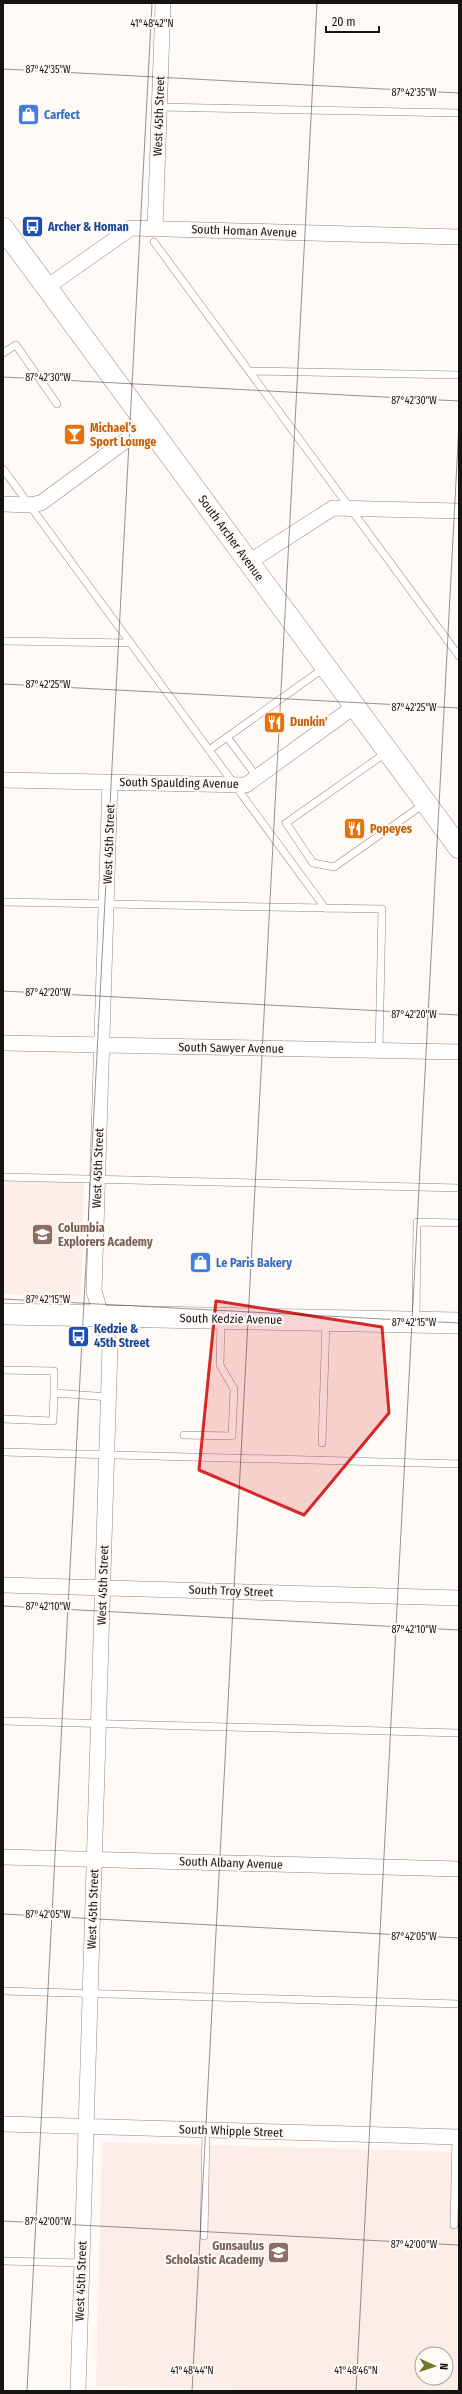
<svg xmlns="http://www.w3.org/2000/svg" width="462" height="2394" font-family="'Fira Sans Condensed',sans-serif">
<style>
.education{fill:#fceee7;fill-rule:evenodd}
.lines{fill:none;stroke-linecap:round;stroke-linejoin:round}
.lane-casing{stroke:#8c8884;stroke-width:8}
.street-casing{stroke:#8c8884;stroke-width:16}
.secondary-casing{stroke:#8c8884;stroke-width:22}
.lane{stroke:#fff;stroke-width:7}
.street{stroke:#fff;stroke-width:15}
.secondary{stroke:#fff;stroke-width:21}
.marked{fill:#d62828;fill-opacity:0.2;stroke:#d62828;stroke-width:3;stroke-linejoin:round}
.ticks{fill:none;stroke:#161413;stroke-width:1;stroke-opacity:0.45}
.labels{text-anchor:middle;stroke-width:4;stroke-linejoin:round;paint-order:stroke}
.shop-label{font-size:12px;font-weight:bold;fill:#366cbe;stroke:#fffaf6;text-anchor:start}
.street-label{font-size:12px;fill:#161413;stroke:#fffaf6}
.transit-label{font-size:12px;font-weight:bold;fill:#164399;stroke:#fffaf6;text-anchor:start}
.food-label{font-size:12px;font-weight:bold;fill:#c56008;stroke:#fffaf6;text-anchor:start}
.education-label{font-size:12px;font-weight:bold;fill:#785e54;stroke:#fffaf6;text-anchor:start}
.ticks-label{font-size:10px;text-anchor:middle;fill:#161413;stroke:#fffaf6;stroke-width:4;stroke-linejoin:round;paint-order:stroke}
</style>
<rect width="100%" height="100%" fill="#fffaf6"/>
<path class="education" d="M3,1177l81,2 -3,117 -78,-2z
M102,2142l357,10v239h-183l-180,-5zM422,2354h24v24h-24z"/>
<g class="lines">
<defs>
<path id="lane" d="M159,107l300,6
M154,242l305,414
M3,353l13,-8 41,59
M249,371l210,4
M3,469l322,439
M3,641l127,2
M227,737l30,40
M209,750l115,-82
M387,752l-101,71 27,40 21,4 90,-63
M3,902l379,7 -3,141
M3,1177l456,11
M416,1320l1,-98 42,1
M3,1370l51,1v22
M3,1419l50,2 1,-28 55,4
M184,1435l48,1 2,-47 -14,-24 1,-44
M322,1443l4,-120
M3,1452l456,12
M3,1721l456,12
M3,1991l456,13
M454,2225l2,-88
M204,2236l2,-106
M3,2261l79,2"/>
<path id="street" d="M155,229l8,-226
M47,287l84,-59 328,9
M3,504l26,1 12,-2 106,-78
M249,562l84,-54 126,3
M3,780l243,5 109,-79
M3,1043l456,9
M3,1585l456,13
M3,1857l456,12
M3,2124l456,13
M78,2391l32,-1045 -16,-55 16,-509"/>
<path id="secondary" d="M3,228l456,620
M3,1314l456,9"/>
</defs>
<use href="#lane" class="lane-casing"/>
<use href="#street" class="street-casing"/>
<use href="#secondary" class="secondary-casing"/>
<use href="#lane" class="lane"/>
<use href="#street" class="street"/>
<use href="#secondary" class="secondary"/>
</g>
<path class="marked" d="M216,1301l166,26 7,86 -85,102 -105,-45z"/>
<path class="ticks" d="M3,69l456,24M3,377l456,24M3,684l456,24M3,991l456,24M3,1299l456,24M3,1606l456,24M3,1914l456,24M3,2221l456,24M27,2391l125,-2388M192,2391l125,-2388M356,2391l103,-1967"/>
<defs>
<symbol id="shop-square" viewBox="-11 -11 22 22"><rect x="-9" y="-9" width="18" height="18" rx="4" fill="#3f7fe0" stroke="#fffaf6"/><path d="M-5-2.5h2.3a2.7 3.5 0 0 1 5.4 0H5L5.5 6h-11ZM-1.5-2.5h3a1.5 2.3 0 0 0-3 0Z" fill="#fff"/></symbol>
<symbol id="bus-square" viewBox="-11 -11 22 22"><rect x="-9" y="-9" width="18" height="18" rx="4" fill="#1a4fb4" stroke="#fffaf6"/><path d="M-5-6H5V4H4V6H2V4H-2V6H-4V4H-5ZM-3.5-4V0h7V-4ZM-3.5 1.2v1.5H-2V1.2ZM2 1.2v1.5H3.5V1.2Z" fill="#fff"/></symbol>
<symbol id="bar-square" viewBox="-11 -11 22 22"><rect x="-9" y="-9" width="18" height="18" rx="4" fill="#e8710a" stroke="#fffaf6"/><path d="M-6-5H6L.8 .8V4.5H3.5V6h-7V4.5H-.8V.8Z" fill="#fff"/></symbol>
<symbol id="restaurant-square" viewBox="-11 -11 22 22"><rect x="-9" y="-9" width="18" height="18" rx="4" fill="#e8710a" stroke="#fffaf6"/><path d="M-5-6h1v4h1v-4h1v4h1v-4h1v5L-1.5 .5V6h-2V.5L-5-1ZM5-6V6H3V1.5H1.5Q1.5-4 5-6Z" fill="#fff"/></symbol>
<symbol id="school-square" viewBox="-11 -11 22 22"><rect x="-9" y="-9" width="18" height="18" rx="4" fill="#8d6e63" stroke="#fffaf6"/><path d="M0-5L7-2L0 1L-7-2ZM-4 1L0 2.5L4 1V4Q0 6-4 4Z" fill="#fff"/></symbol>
</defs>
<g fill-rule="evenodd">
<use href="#shop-square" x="16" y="102" width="25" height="25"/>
<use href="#bus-square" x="20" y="214" width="25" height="25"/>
<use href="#bar-square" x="62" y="422" width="25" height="25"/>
<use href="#restaurant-square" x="262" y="710" width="25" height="25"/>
<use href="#restaurant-square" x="342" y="816" width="25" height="25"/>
<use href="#school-square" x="30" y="1222" width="25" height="25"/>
<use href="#shop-square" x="188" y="1250" width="25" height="25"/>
<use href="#bus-square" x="66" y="1324" width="25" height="25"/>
<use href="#school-square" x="266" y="2240" width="25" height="25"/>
</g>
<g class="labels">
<g class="shop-label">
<text x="44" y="119">Carfect</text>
<text x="216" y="1267">Le Paris Bakery</text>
</g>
<g class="street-label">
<text transform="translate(159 116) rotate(-88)" y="4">West 45th Street</text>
<text transform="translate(244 231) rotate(2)" y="4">South Homan Avenue</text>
<text transform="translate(231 538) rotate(54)" y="4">South Archer Avenue</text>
<text transform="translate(179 783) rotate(1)" y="4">South Spaulding Avenue</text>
<text transform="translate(109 844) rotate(-88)" y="4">West 45th Street</text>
<text transform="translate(231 1048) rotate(1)" y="4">South Sawyer Avenue</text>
<text transform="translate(98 1168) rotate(-88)" y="4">West 45th Street</text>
<text transform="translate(231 1319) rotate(1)" y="4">South Kedzie Avenue</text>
<text transform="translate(103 1585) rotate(-88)" y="4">West 45th Street</text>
<text transform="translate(231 1591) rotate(2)" y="4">South Troy Street</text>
<text transform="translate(231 1863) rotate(2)" y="4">South Albany Avenue</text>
<text transform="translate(93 1909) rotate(-88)" y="4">West 45th Street</text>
<text transform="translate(231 2131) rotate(2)" y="4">South Whipple Street</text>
<text transform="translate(81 2281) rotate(-88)" y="4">West 45th Street</text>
</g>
<g class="transit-label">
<text x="48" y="231">Archer &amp; Homan</text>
<text x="94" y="1333">Kedzie &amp;<tspan x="94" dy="14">45th Street</tspan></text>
</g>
<g class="food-label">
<text x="90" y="432">Michael’s<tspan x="90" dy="14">Sport Lounge</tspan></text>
<text x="290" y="726">Dunkin'</text>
<text x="370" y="833">Popeyes</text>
</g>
<g class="education-label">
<text x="58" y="1232">Columbia<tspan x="58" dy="14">Explorers Academy</tspan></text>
<text x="264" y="2250" text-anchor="end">Gunsaulus<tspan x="264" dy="14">Scholastic Academy</tspan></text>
</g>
</g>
<g class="ticks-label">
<text x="152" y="27">41°48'42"N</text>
<text x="48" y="73">87°42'35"W</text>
<text x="414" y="96">87°42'35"W</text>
<text x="48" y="381">87°42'30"W</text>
<text x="414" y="404">87°42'30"W</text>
<text x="48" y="688">87°42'25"W</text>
<text x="414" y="711">87°42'25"W</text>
<text x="48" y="996">87°42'20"W</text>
<text x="414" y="1018">87°42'20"W</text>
<text x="48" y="1303">87°42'15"W</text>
<text x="414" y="1326">87°42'15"W</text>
<text x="48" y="1610">87°42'10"W</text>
<text x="414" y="1633">87°42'10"W</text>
<text x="48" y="1918">87°42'05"W</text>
<text x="414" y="1940">87°42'05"W</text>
<text x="48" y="2225">87°42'00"W</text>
<text x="414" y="2248">87°42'00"W</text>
<text x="192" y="2374">41°48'44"N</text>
<text x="356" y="2374">41°48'46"N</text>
</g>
<rect width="462" height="2394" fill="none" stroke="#161413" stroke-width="8"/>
<g transform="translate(434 2366) rotate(93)"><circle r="19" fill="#fffaf6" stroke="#a29e9b"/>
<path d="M0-3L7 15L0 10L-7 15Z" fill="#6f7822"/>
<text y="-6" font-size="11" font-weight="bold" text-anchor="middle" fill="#161413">N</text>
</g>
<path d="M326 26v6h53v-6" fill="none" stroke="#161413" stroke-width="2"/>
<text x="332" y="26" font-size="12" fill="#161413" stroke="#fffaf6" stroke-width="3" paint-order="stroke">20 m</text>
</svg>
